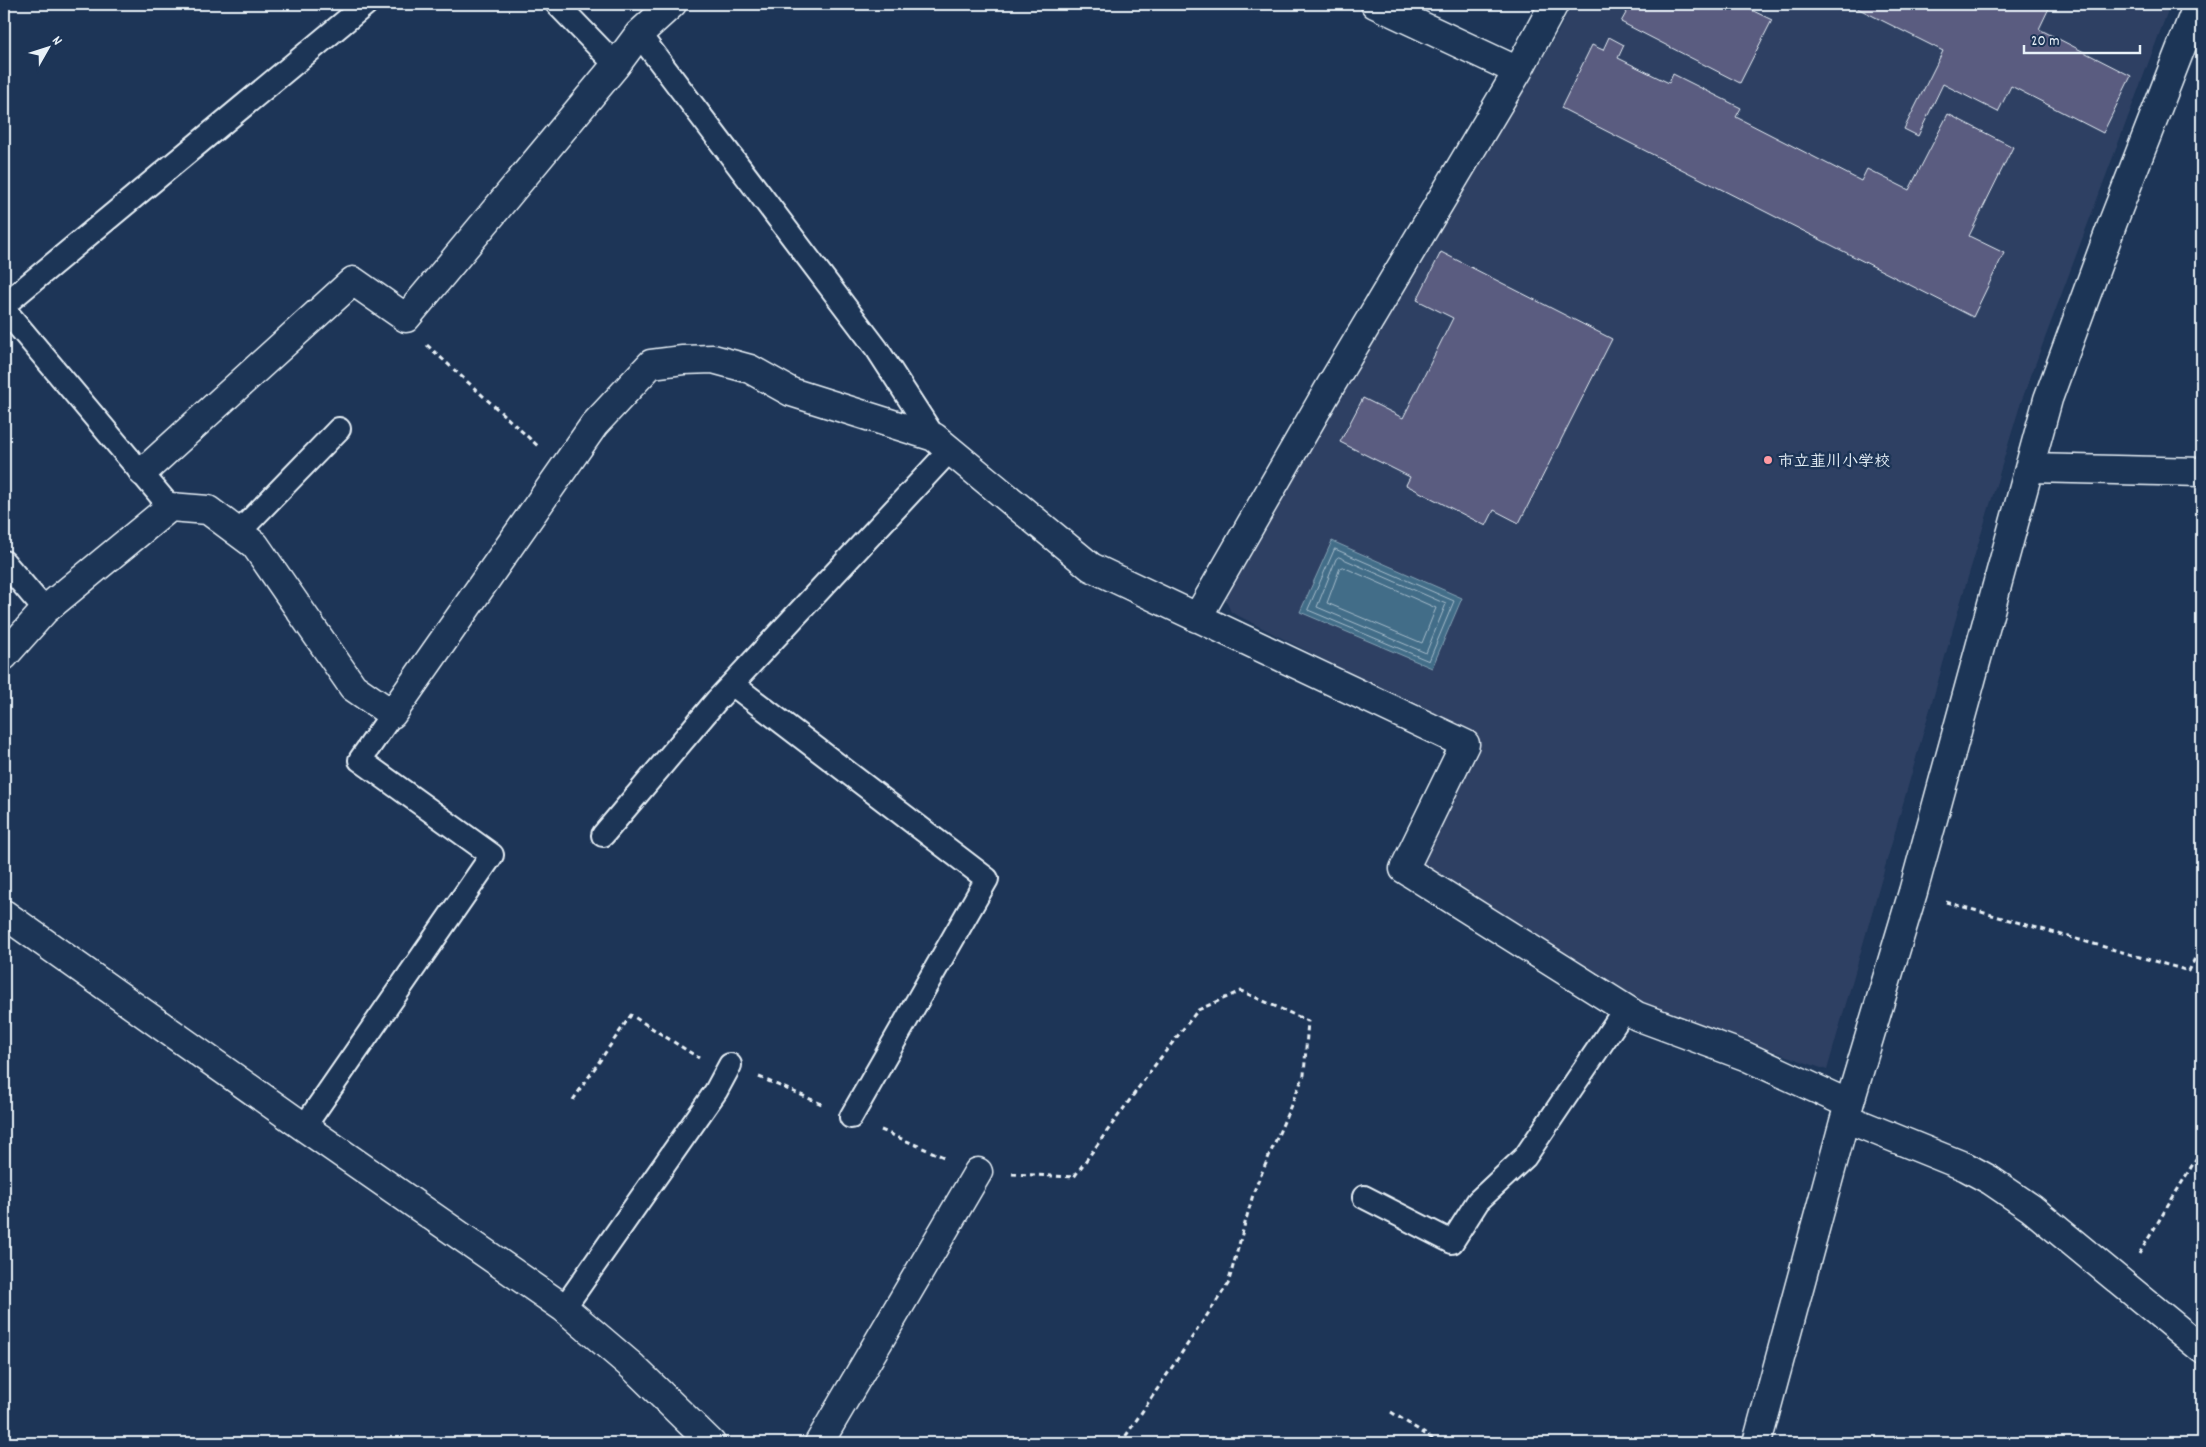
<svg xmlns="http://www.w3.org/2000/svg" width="2206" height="1447" font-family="Dekko,'Klee One',sans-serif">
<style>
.built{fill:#2f4163}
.water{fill:#426d88;stroke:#84a2b5}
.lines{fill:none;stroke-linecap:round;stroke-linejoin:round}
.shore{stroke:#a6bccb;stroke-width:1}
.building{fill:#5a5c80;stroke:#e8f1f8}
.service-casing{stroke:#e8f1f8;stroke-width:26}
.minor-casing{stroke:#e8f1f8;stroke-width:31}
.tertiary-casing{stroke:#e8f1f8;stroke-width:31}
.path{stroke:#e8f1f8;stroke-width:3;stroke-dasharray:5 4;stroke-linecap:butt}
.service{stroke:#1d3557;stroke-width:22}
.minor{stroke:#1d3557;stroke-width:28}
.tertiary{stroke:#1d3557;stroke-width:28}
.poi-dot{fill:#ff9aa2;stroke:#1d3557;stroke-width:2}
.labels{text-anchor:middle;stroke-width:5;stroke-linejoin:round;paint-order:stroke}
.poi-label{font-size:16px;font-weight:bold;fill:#e8f1f8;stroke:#1d3557;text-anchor:start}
</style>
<rect width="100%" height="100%" fill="#1d3557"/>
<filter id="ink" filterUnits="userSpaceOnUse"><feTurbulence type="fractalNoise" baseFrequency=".02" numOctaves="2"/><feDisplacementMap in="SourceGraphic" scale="10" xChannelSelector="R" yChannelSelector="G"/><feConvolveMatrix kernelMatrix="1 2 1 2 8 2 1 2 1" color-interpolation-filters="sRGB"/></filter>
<g filter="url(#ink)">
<path class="built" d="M1572,4h594l1,9 -146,389 -59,195 -135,473 -185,-65 -222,-137 2,-15 57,-114 -248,-127 -7,-16 117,-201 216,-361z"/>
<path class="water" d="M1332,541l130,57 -30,70 -132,-56z"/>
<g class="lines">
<path class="shore" d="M1335,549l119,52 -25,60 -121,-51z
M1339,557l107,47 -20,49 -109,-46 19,-48z
M1343,567l93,41 -14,35 -95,-40 13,-35z"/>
</g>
<path class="building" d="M1631,4h108l33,16 -32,63 -119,-61z
M1849,4h202l-12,25 92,47 -28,57 -92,-47 -13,26 -55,-28 -25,52 -14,-7 39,-78z
M1609,37l15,8 -6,13 51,25 4,-9 68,34 -5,9 125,64 6,-12 42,21 39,-76 65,33 -44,89 35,17 -31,64 -412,-209 31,-63 11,5z
M1441,252l171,87 -93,184 -25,-13 -8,16 -80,-41 4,-8 -70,-35 23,-44 40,20 50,-100 -36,-18z"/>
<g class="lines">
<defs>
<path id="service" d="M557,4l59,61
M639,34l238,315 57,88
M4,305l362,-301
M4,309l166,198
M238,533l101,-104
M4,562l41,48
M732,684l255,195 -136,238
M603,835l114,-135 233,-250
M304,1127l188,-272 -132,-95 32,-46
M1364,1197l88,45 26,-41 47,-44 100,-148
M564,1308l152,-217 14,-26"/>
<path id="minor" d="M1375,4l143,67
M2030,468l172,4
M143,472l210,-191 53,37 210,-253 23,-31 33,-30
M1197,618l134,-233 187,-314 36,-67
M4,656l41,-46 125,-103 38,3 47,35 98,142 39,27 202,-289 57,-61 32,-4 30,-1 37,10 41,23 143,45 157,130 374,177 -61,125 233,147 108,40 104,48
M4,914l300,213 260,181 69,59 78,76
M819,1443l159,-271"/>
<path id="tertiary" d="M1845,1118l121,49 24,13 41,28 171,141
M1757,1443l88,-325 68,-226 135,-493 65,-177 85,-218"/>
</defs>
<use href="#service" class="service-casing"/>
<use href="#minor" class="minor-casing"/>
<use href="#tertiary" class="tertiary-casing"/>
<path class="path" d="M427,345l112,102
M1946,902l243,69 13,-28
M759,1077l63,27
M573,1100l58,-85 68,43
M881,1130l65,28
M1012,1174l62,3 81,-112 43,-55 43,-19 67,30 -4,54 -50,116 -26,93 -107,159
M2139,1254l63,-105
M1391,1412l48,31"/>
<use href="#service" class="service"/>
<use href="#minor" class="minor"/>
<use href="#tertiary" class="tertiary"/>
</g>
</g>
<circle class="poi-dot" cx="1768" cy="460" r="5"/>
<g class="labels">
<g class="poi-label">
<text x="1778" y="466">市立韮川小学校</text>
</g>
</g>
<rect width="2206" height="1447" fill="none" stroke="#1d3557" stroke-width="20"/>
<rect x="10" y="10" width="2186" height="1427" fill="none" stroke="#e8f1f8" stroke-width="2" filter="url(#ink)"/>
<g transform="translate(48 48) rotate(51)" stroke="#1d3557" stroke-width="4" paint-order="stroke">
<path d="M0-4L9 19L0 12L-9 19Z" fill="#e8f1f8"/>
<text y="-8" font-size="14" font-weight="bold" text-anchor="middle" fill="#e8f1f8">N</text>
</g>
<path d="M2024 45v8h116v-8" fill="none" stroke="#e8f1f8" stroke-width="2.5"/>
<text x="2031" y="45" font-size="15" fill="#e8f1f8" stroke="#1d3557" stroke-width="4" paint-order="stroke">20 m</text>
</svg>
